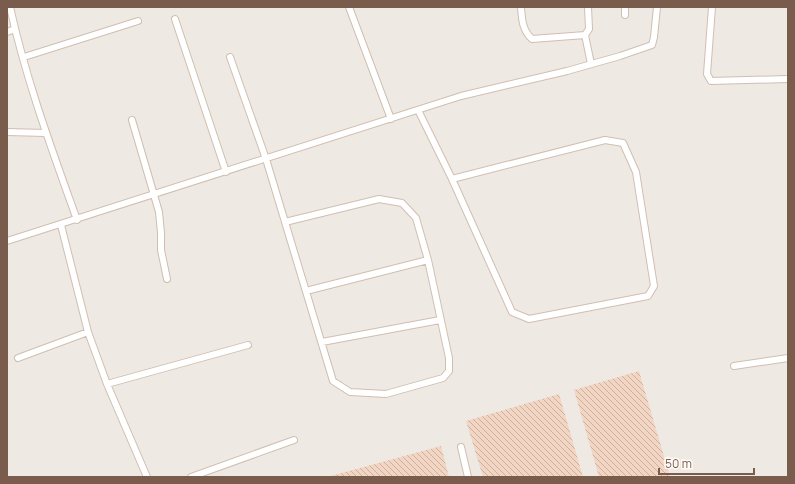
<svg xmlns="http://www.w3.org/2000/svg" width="795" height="484" font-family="Manrope,sans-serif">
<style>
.industrial{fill:#efe9e4}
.building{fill:url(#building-back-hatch)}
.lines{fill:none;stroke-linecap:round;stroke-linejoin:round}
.lane-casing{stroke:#d1beb0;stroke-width:8}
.lane{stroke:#fff;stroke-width:6}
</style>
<defs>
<pattern id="building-back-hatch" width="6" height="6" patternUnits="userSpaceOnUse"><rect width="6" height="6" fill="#f3d5c3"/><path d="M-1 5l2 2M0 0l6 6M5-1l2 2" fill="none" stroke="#cab0a1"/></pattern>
</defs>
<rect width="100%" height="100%" fill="#fdf6ec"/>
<path class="industrial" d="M7,7h781v470h-781z"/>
<path class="building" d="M639,371l31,106h-71l-25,-87z
M559,394l24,83h-100l-17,-56z
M441,446l8,31h-122z"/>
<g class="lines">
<defs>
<path id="lane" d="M10,7c16,73 42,143 67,213
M349,7l42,112
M521,7c1,12 1,23 11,32l53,-4 4,-6 -1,-22
M625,7v8
M712,7l-5,67 4,7 77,-2
M175,19l51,153
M7,32l8,-3
M585,35l6,29
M24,57l114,-36
M230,57l36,102 67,222 17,11 36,2 57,-16 6,-7v-13l-21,-98 -12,-42 -14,-15 -23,-4 -94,23
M418,110l34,69 60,133 17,7 119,-23 6,-10 -18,-114 -13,-29 -18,-3 -153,39
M132,120l27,92 2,21v17l6,29
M7,132l39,1
M61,225l27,107 19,52 40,93
M7,241l454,-145 106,-25 53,-15 32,-11 2,-8 3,-30
M306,291l122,-31
M322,342l118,-22
M18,358l70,-26
M734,366l54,-8
M107,384l141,-39
M461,447l7,30
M191,477l103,-37"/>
</defs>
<use href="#lane" class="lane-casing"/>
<use href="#lane" class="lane"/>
</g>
<rect width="795" height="484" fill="none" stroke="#7a5c4d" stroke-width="16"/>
<path d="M659 468v6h95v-6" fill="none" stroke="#7a5c4d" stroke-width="2"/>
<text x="665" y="468" font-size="12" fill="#7a5c4d" stroke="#fffaf3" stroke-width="3" paint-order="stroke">50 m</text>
</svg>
